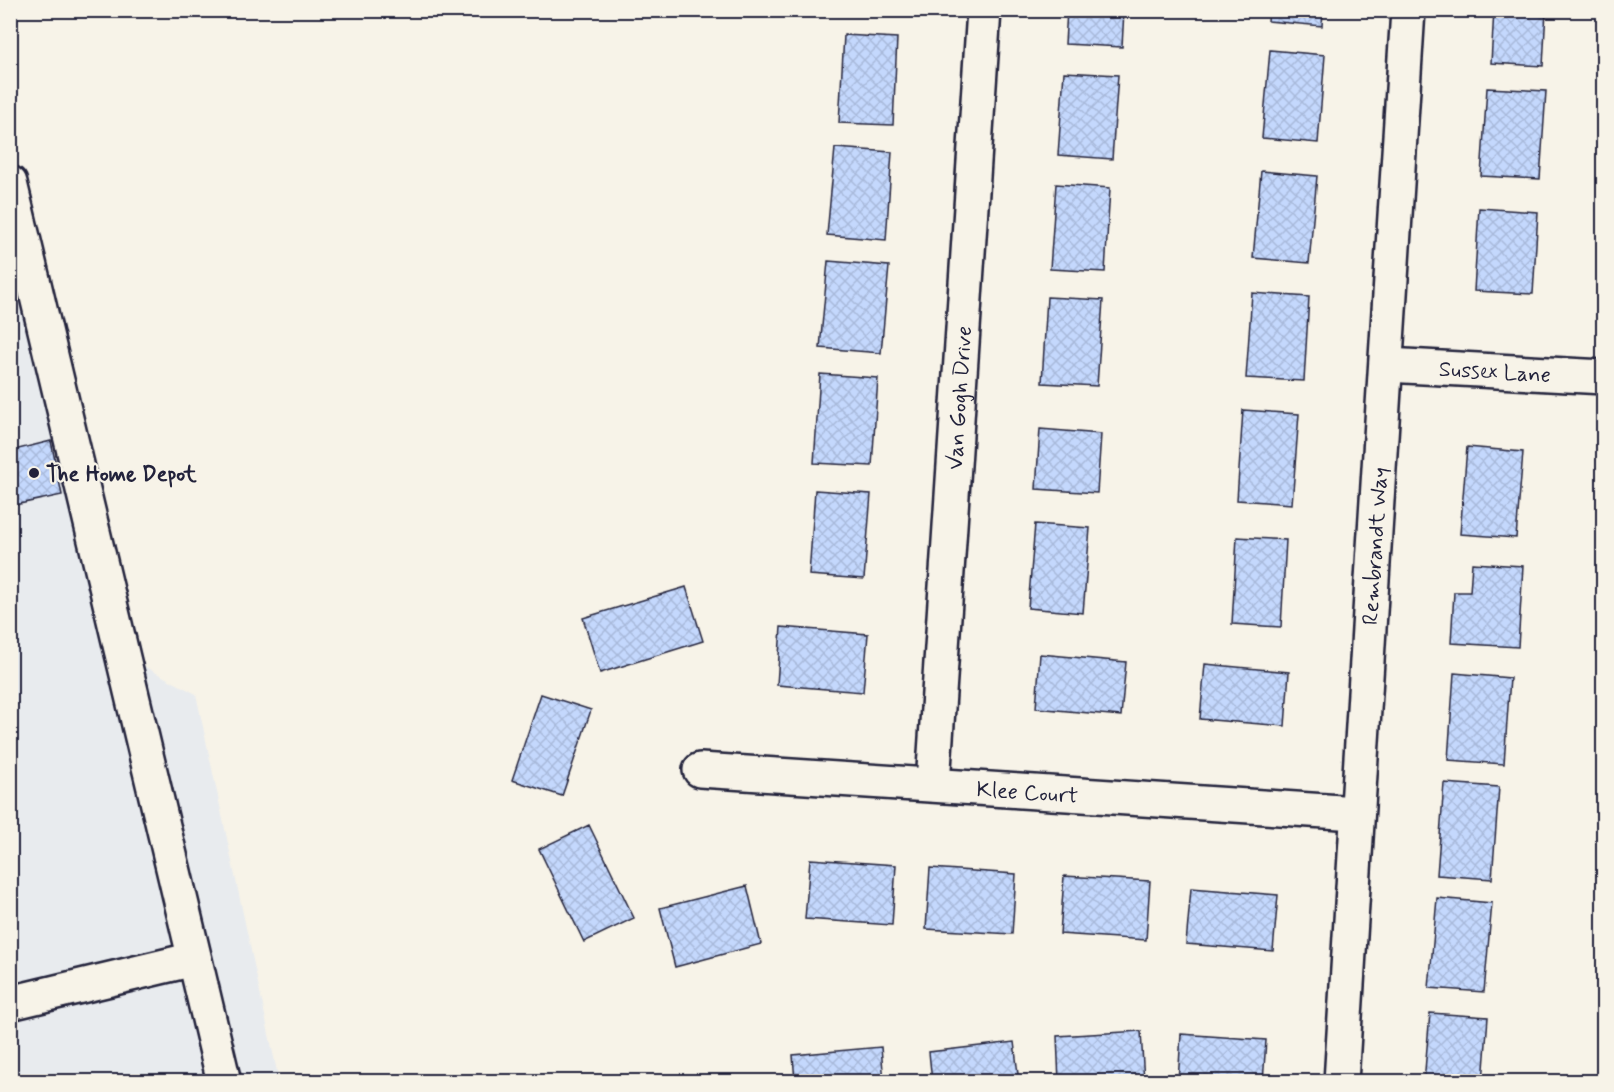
<svg xmlns="http://www.w3.org/2000/svg" width="1614" height="1092" font-family="Mynerve,sans-serif">
<style>
.built{fill:#e8ebee}
.building{fill:url(#building-cross-hatch);stroke:#22223b;stroke-width:1.5}
.lines{fill:none;stroke-linecap:round;stroke-linejoin:round}
.minor-casing{stroke:#22223b;stroke-width:38}
.minor{stroke:#f7f3e8;stroke-width:33}
.poi-dot{fill:#22223b;stroke:#f7f3e8;stroke-width:2}
.labels{text-anchor:middle;stroke-width:4.5;stroke-linejoin:round;paint-order:stroke}
.street-label{font-size:22px;fill:#22223b;stroke:#f7f3e8}
.poi-label{font-size:22px;font-weight:bold;fill:#22223b;stroke:#f7f3e8;text-anchor:start}
</style>
<defs>
<pattern id="building-cross-hatch" width="8" height="8" patternUnits="userSpaceOnUse" patternTransform="scale(1.5)"><rect width="8" height="8" fill="#c4d8fd"/><path d="M0 0l8 8M0 8l8-8" fill="none" stroke="#a8b9da"/></pattern>
</defs>
<rect width="100%" height="100%" fill="#f7f3e8"/>
<filter id="ink" filterUnits="userSpaceOnUse"><feTurbulence type="fractalNoise" baseFrequency=".0167" numOctaves="2"/><feDisplacementMap in="SourceGraphic" scale="12" xChannelSelector="R" yChannelSelector="G"/><feConvolveMatrix kernelMatrix="1 2 1 2 8 2 1 2 1" color-interpolation-filters="sRGB"/></filter>
<g filter="url(#ink)">
<path class="built" d="M10,164l3,18 121,479 62,33 83,387h-268z"/>
<path class="building" d="M1067,10h57l-2,37 -57,-3z
M1269,10h54l-1,16 -54,-5z
M1494,10h52l-3,56 -52,-3z
M844,35l53,3 -4,87 -54,-2z
M1270,50l55,5 -7,88 -56,-5z
M1064,72l54,3 -6,84 -54,-4z
M1487,88l59,3 -6,88 -59,-3z
M835,148l57,4 -6,88 -59,-5z
M1261,171l56,5 -8,87 -56,-5z
M1056,184l54,4 -5,84 -55,-3z
M1479,208l59,4 -5,82 -59,-3z
M828,261l61,5 -8,87 -61,-5z
M1252,293l57,4 -5,84 -58,-3z
M1047,297l56,3 -6,86 -55,-3z
M820,374l58,4 -6,88 -58,-3z
M1243,410l56,4 -7,90 -55,-4z
M1040,429l61,5 -4,59 -61,-4z
M51,441l11,54 -52,11v-55z
M1467,447l56,5 -7,86 -56,-4z
M815,490l56,4 -7,85 -55,-4z
M1035,524l55,4 -7,85 -55,-5z
M1237,537l49,3 -5,87 -49,-3z
M1472,563l51,3 -5,81 -67,-4 3,-51h16z
M686,587l17,54 -103,32 -17,-55z
M781,627l87,7 -5,58 -86,-7z
M1040,654l86,8 -5,54 -85,-8z
M1205,664l84,8 -4,54 -85,-7z
M1454,673l56,5 -6,86 -56,-4z
M541,694l50,16 -29,86 -50,-16z
M1444,783l55,4 -7,92 -55,-4z
M589,825l45,93 -50,24 -45,-93z
M810,859l86,6 -4,60 -87,-6z
M930,868l86,6 -4,60 -86,-5z
M1064,876l86,5 -4,59 -86,-6z
M747,886l14,58 -86,23 -15,-59z
M1191,888l87,7 -5,56 -87,-7z
M1437,898l55,5 -8,89 -55,-4z
M1430,1013l58,4 -5,65h-59z
M1141,1031l3,51h-85l-2,-46z
M1181,1034l85,6 -3,42h-85z
M1014,1042l5,40h-87l-3,-30z
M881,1047l3,35h-89l-2,-27z"/>
<g class="lines">
<defs>
<g id="minor">
<path d="M10,183l214,899"/>
<path id="s1" d="M1387,365l217,12"/>
<path id="s2" d="M700,770l656,43"/>
<path id="s3" d="M933,784l51,-774"/>
<path d="M10,1003l184,-44"/>
<path id="s4" d="M1341,1082c20,-358 46,-714 67,-1072"/>
</g>
</defs>
<use href="#minor" class="minor-casing"/>
<use href="#minor" class="minor"/>
</g>
</g>
<circle class="poi-dot" cx="34" cy="473" r="6"/>
<g class="labels">
<g class="street-label">
<text dy="8" stroke="none"><textPath href="#s1" startOffset="108">Sussex Lane</textPath></text>
<text dy="8" stroke="none"><textPath href="#s3" startOffset="387">Van Gogh Drive</textPath></text>
<text dy="8" stroke="none"><textPath href="#s4" startOffset="537">Rembrandt Way</textPath></text>
<text dy="8" stroke="none"><textPath href="#s2" startOffset="328">Klee Court</textPath></text>
</g>
<g class="poi-label">
<text x="46" y="481">The Home Depot</text>
</g>
</g>
<rect width="1614" height="1092" fill="none" stroke="#f7f3e8" stroke-width="36"/>
<rect x="18" y="18" width="1578" height="1056" fill="none" stroke="#22223b" stroke-width="2" filter="url(#ink)"/>
</svg>
